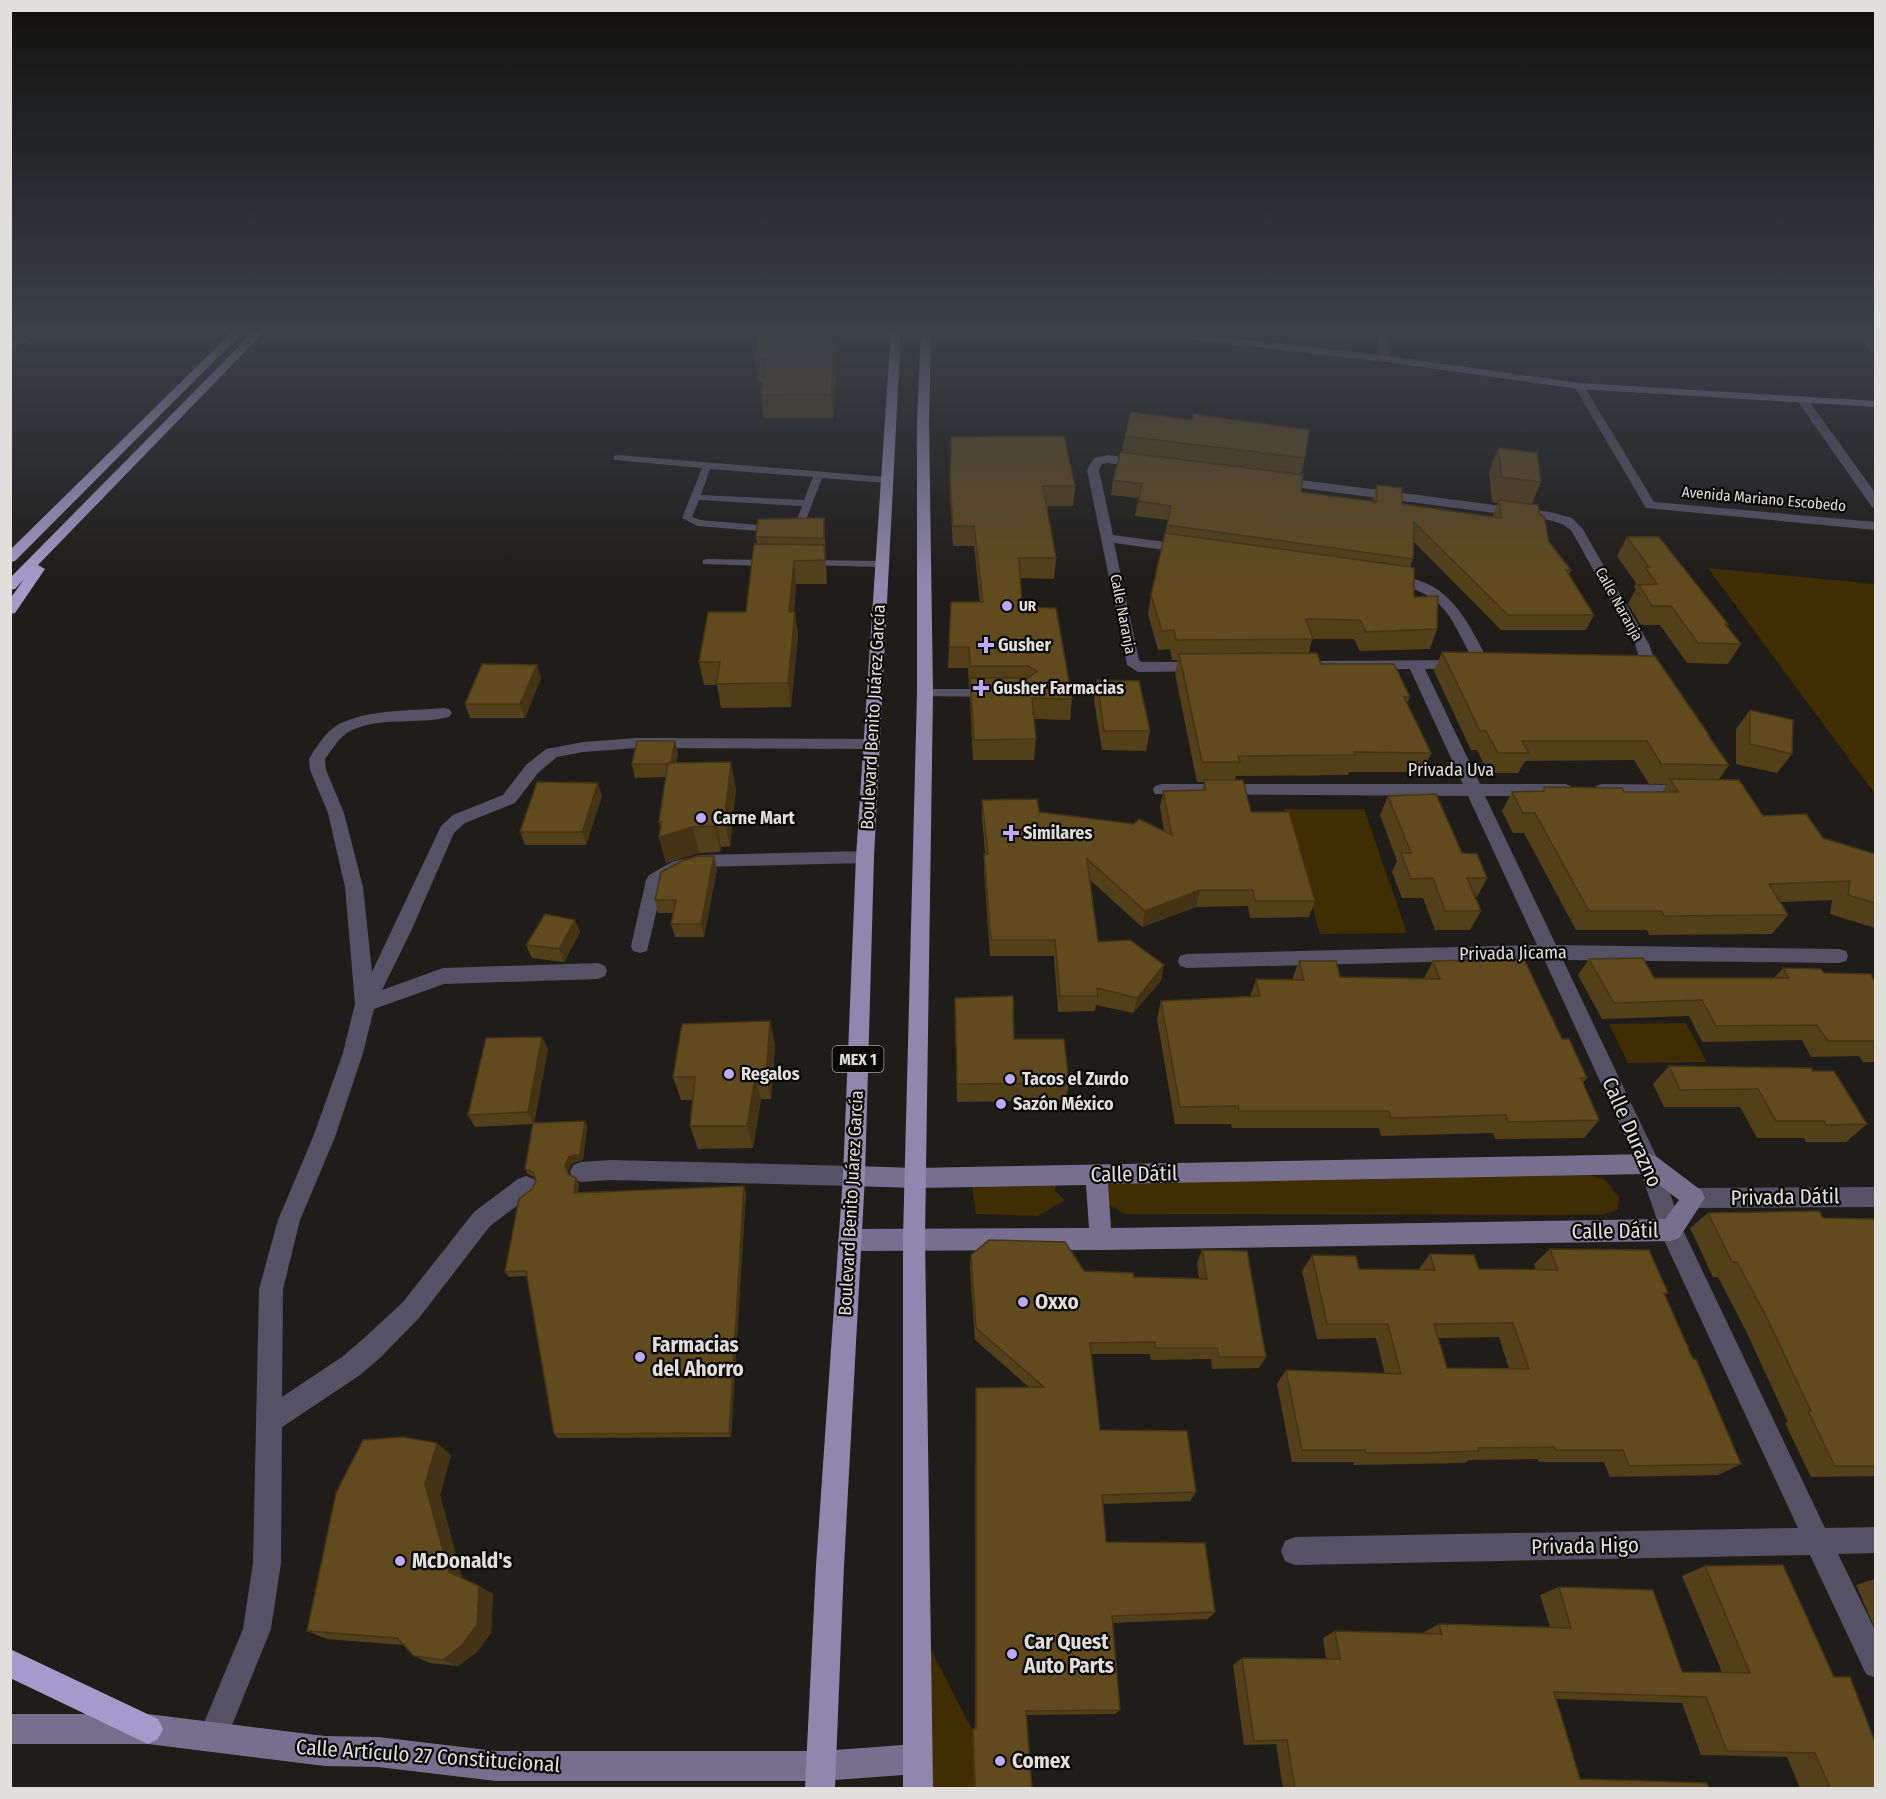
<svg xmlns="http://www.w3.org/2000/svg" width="1886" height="1799" font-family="'Fira Sans Condensed',sans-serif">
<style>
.green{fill:#412d02}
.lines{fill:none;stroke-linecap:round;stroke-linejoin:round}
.lane{fill:#565265;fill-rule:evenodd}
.street{fill:#565265;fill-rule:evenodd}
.secondary{fill:#76708e;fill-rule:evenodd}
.primary{fill:#8f87ad;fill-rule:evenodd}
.highway{fill:#a59bca;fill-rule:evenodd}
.wall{fill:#53401a;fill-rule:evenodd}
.shaded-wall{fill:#443415}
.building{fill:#614a1e;stroke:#443415;stroke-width:1.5;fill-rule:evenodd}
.poi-dot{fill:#bbaaf6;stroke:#080806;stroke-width:2}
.labels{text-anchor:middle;stroke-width:4.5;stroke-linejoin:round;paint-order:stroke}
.far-street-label{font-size:15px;fill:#e0dfdc;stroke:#080806}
.far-poi-label{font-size:15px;font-weight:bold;fill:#e0dfdc;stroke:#080806;text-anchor:start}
.shield{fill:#080806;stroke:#9f9e9c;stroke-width:1.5}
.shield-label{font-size:16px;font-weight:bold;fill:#e0dfdc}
.poi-label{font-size:18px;font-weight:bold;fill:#e0dfdc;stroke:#080806;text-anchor:start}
.street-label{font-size:18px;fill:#e0dfdc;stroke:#080806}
.near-street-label{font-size:21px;fill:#e0dfdc;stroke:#080806}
.near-poi-label{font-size:21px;font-weight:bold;fill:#e0dfdc;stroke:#080806;text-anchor:start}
</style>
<rect width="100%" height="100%" fill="#1f1d1a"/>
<path class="green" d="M1708,568l167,16v210z
M1284,809h80l43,124 -87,1z
M1686,1023l21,39 -79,1 -19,-39z
M1586,1173l19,7 14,17 -1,12 -15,6 -478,-1 -19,-11 -2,-16 9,-12z
M1060,1179l-6,11 11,10 -27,16 -62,-2 -4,-28z
M910,1609l92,179h-87z"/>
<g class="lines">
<path class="lane" d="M617,455l269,22 5,3 -5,3 -64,-5 -18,47 -7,5 -15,3 -84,-7 -16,-8 20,-50 -88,-8v-4zM710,469l103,8 -9,23 -103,-5zM699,500l103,6c-4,12 -6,19 -20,21l-82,-7 -8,-3z
M707,559l61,1 5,3 -5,3 -65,-2v-4z
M808,560l73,1 5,3 -5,3 -77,-2 -1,-2z
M925,689h61l6,4 -6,4 -65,-1 -2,-3z"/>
<path class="street" d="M31,329h12l-33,23v-8z
M1376,329h10l4,32 -9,-2z
M1855,329h10l11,16v8l-6,-1z
M1579,383l5,3 70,116 222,20v8l-230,-22 -72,-122z
M1802,396l4,1 70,97v14l-4,-1 -76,-108z
M1108,455l442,57 22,6 10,10 67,116 4,12 -5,11 -14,4 -209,-2 55,115h85l6,2 2,4 -2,4 -6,2h-80l71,149 283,4 7,2 2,5 -2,5 -7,2 -276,-3 97,204 22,64 143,300 51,-1v26l-38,1 38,78v46l-10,-4 -56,-119 -515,10 -10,-4 -4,-10 4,-10 10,-4 503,-9 -135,-290 -25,-74 -94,-205 -357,9 -7,-2 -2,-5 2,-5 7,-2 350,-9 -69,-149 -313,-2 -2,-4 2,-4 6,-2h302l-53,-115 -272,3 -11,-7 -40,-195 7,-12zM1108,463l441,57 13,4 9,6 64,114 3,10 -1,7 -149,-1c-19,-35 -35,-73 -78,-82 -7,-2 -15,-5 -23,-3l-2,3 2,3c58,14 60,29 86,79l-331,2 -3,-2 -25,-117 73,10 7,-4 -7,-4 -74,-10 -14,-65 3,-6z
M444,708l5,1 3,4 -3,4c-31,8 -68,-1 -99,14 -11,6 -18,19 -25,28l1,11 18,43 19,74 9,85 69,-146 12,-11 50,-20 23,-30 20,-16 6,-1 31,-6 54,-4 235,1 6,1 2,4 -2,4 -6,1 -235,-1 -54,4 -26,5 -19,16 -23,30 -50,20 -11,10 -43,98 -29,59 61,-22 155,-5 7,3 2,5 -2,5 -7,3 -154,5 -70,25 -11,44 -28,84 -35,83 -17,69 -1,108 60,-40 21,-18 40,-37 71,-90 44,-33 8,-3 8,3 3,7 -3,7 -44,33 -71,92 -38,39 -21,18 -78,52 -1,136 -10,66 -48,118 -10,5 -10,-5 -5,-10 45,-108 10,-66 6,-274 19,-69 35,-83 30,-84 12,-49 -10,-117 -17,-74 -18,-43 -1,-11c7,-12 17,-28 30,-35 31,-15 71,-13 105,-16z
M1602,784l86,1 6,2 2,4 -2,4 -6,2 -86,-1 -6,-2 -2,-4 2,-4z
M865,851l6,2 3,4 -3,4 -6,2 -165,4 -16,5 -21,12 -16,67 -7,2 -7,-2 -2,-5 15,-66 3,-5 23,-13 28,-7z
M610,1160l244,6 8,3 3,7 -3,7 -8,3 -244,-6 -29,2 -8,-3 -3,-7 3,-7 8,-3z
M1876,1187v20l-182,1 -8,-3 -3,-7 3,-7 8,-3z"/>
<path class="secondary" d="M1122,329h33l231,27 193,27 297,18v6l-297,-18 -193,-27 -259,-30z
M1649,1154l8,3 45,34 3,7 -26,40 -8,3 -570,9 -252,1 -8,-3 -3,-8 3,-8 8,-3 240,-1 -3,-43 -171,3 -61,-2 -8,-3 -3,-7 3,-7 8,-3 61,2zM1645,1174l34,26 -14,19 -554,9 -3,-44z
M10,1714h138l177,22 53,1 118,14h325l96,-7 11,4 4,11 -4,11 -11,4 -96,7h-325l-118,-14 -53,-1 -177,-22h-138z"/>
<path class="primary" d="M891,329h10l-27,528 -9,319 -21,390 -9,222h-30l11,-222 27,-390 13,-319z
M921,329h10l-2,93 4,271 -8,545 8,550h-30v-550l14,-545v-271z"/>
<path class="highway" d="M235,329h11l-231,232 -5,1v-12z
M256,329h11l-229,236 7,4 -30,44 -5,1v-15l14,-20 -9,10 -5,1v-12z
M10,1649l148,70 5,10 -5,10 -10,5 -138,-66z"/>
</g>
<path class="wall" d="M760,329h76l1,35 -4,54h-69l-3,-23 2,-13 -5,1 -3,-24z
M1125,436l180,22 -4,17v17l71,9 5,-16 25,19 91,13v-2l5,-12 -6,-1 -3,-30 9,-24 43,34 -9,22 8,11 9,27 22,28 -2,5 25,40 -8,15h-85l-88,-89v18l-3,8 4,30 23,32 -7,20 -70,2 -6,-12h-42l-3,14 12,11 89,33 -3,6 24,50 -8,19h-74l-1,3 -112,1 -1,4 16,32 64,89 -6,16 -59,1 -2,-12 -52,1 -54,20 -52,-47 8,62 66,23 -3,16 -28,32 -37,-8 -1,6 -37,1 -4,-56h-64l-6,-85v-17h1l-3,-38v-16l57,12 125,19 -4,-24 3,-16 39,-1 2,-8h-7l-22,-108 3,-14h-6l-2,-11 -12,1 -10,-36 3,-19 17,-75 -33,-4 3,-18 -27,-3 2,-15 9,-28z
M950,477l125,9 -2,20h-27l10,52 -2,21 -34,-1 2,29 50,92 -2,21 -36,-1 2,20 -2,21h-61l-3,-61v-12h-1l-1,-19h-20l1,-21 31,-45 -6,-56h-21l-3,-49z
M756,537l69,1 2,46h-31l-2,28h1l3,23 -7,72 -70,1 -4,-23h-13l-5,-23 47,-50 11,-68z
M1627,537l101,87 -1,3 14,17 -13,20 -41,-1 -27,-38h-19l-13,-21 8,-15 -2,-2 2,-4 -19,-27z
M1442,652l267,83v1l20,29 -10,14 44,37 60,22 52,16v74l-45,-14 2,-14 -51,2 7,13 -16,19 -123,1 -2,-5h-71l-52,-97h-11l-11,-22 10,-19 30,-1 2,-4 80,5h38l5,-8h-18l-15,-24 -109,1 -7,12h-30l-11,-23h-6l-37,-79z
M541,678l-16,40h-55l-5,-14z
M1097,680l53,51 -4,20 -44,-1 -8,-50z
M1750,710l42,44 -15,19 -41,-9v-35z
M675,741l3,13 -2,9 60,25 -6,58 -9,1 -1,5 -21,1 -33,10 -7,-26 2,-7 -2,-8 7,-45 -31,1 -3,-14z
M602,796l-16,49h-61l-5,-13z
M1388,796l99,82 -10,19h-2l6,14 -11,19h-35l-12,-32h-21l-10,-26 5,-11 -17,-46z
M714,856l3,13 -13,68h-29l-4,-13 3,-11h-16l-3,-13z
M575,920l5,12 -16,30 -32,-4 -6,-13z
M1589,959l65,19h120l9,-10 41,5 51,9v80h-12l-4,-6 -48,1 -9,-17 -100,2 -13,-26 -87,3 -24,-44z
M1299,961l41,16 84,1 9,-17 129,78 25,39 -4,5 16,37 -15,18 -89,1 -2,-6 -112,3 -2,-8h-147l-1,-4h-56l-18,-105 4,-18 89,-4 6,-18 36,1z
M955,998l59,41 55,44 -3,17 -109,2z
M770,1021l5,24 -4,54h-10l-8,49 -55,1 -8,-23 3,-26h-12l-8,-23z
M542,1037l6,12 -14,74 51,-2 2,6 -4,33 -11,3 -4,8 1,4 7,3 3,6 -1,9 168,-2 -15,246 -173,1 -4,-4 -27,-158 -18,1 -4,-5 27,-83 4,-8 -2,-4 -6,-3 -3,-5 8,-45 -58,3 -7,-12z
M1669,1066l143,5 55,53 -21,18h-40l-2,-4h-47l-17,-31h-76l-11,-23z
M1708,1213l115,5 52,1v257l-64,1 -26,-54 3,-1 -42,-91 -28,-54h-5l-23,-49z
M1550,1249l118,44 -3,2 76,169 -23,11 -108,2 -6,-15h-65l-2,-3 -68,1 -5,3 -110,2v-3h-62l-15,-78 9,-14 99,4 -9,-36 -59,1 -15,-68 10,-16 47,14 59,1 12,-16 49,15 57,1 -2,-6zM1499,1337l10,32 -62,-1 -9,-30z
M1202,1250l64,107 -7,11 -47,1 -1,-10 -60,1 -1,-6h-59l9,76 96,62 -6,9 -87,3 3,38 109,70 -7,7 -95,4 7,87 -5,4 -89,1 6,73h-58l-2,-55 1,-4h2l1,-341 53,-1 -54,-47 -5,-72 1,-13 113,16 50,6 65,1 -2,-15z
M451,1455l-11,40 22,83 31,16 -2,39 -14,19 -19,14 -28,-3 -16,-7 -11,-11 -76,-6 -20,-8z
M1705,1566l170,222h-75l-13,-31 -86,-2 -19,-52 -126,-4 24,80 129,9h-426l-7,-44 -32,1 -11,-80 9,-7 84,1 -3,-21 12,-7 90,3 -1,-2 15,-8 111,3 -10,-32 19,-8 123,85h40l-40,-96z
M1875,1579v50l-19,-44z"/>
<path class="shaded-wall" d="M834,329h2l1,35 -4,54 -2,-24z
M824,518l2,40 -2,-20z
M794,561l2,23 -4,51 -3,-23z
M795,612l3,23 -7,72 -3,-24z
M537,665l4,13 -16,40 -5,-14z
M675,741l3,13 -4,23 -4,-13z
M731,762l5,26 -6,58 -6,-25z
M598,783l4,13 -16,49 -4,-13z
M716,821l5,26 -1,5 -5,-26z
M693,827l6,26 -33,10 -7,-26z
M714,856l3,13 -13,68 -3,-13z
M1200,890l-4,17 -54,20 3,-16z
M575,920l5,12 -16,30 -5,-13z
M1164,965l-3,16 -28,32 4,-15z
M770,1021l5,24 -4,54 -5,-23z
M542,1037l6,12 -14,75 -6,-12z
M755,1076l6,23 -8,49 -6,-22z
M585,1121l2,6 -4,33 -11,3 -4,8 3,9 -6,-15z
M576,1178l3,6 -2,14 -3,-5z
M744,1186l2,5 -15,246 -2,-4z
M437,1443l14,12 -11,40 23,86 -14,-9 -24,-88z
M479,1586l14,8 -2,39 -14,19 -19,14 -15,-6z"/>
<path class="building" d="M760,329h74l-1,12h2l-4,53 -70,1 5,-36h-11z
M1131,412l62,8v-6l116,16 -4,28 -180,-22z
M1064,436l11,50h-32l13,72h-37l3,49 34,1 16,91 -40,-1 4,41 -62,1 -4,-62h58l9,-7 -9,-5h-58l-1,-19h-20l2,-45h32l-9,-76h-21l-3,-49 1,-40z
M1498,448l39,5 4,29 -39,-5z
M1121,452l182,23 -2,17 76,10v-17l25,3v16l99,14 -2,-18 39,5 2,10 4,1 5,26 22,28h-5l28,45h-86l-94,-93 -1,37 -246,-34 4,-19 -33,-5 4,-17 -29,-4z
M824,518v20l-68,-1 2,-18z
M1165,533l246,34 3,1v29l24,-1 -1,33 -71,3 -6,-12 -54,-1 7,20 -137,1 -2,-10 -12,1 -11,-36z
M1627,537h32l69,87h-3l16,20 -43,-1 -27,-37h-19l-13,-21 18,-1 -12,-17h4z
M754,544l70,1 1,15 -31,1 -5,51h6l-7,71 -72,1 4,-22h-21l9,-50h38z
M1442,652l213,4 54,79 -2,-1 22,31 -68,-1 -14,-23h-125l7,12h-31l-12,-22h-6z
M1317,653l4,11h73l16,33h-6l27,56 -77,-1 1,3 -117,1 2,6h-38l-23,-108z
M482,664l55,1 -17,39h-55z
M1097,680l42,1 11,50h-46z
M1750,710l43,10 -1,34 -42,-10z
M637,741h38l-4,22h-3v1h-36z
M731,762l-7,59h-8l-1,5 -22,1 -34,10 3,-15h-3l9,-59z
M1670,779l69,1 24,36 43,-2 17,24 52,16v49l-27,-8 2,-14 -81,3 19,31 -124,1 -3,-5h-72l-54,-98h-12l-11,-21 32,-1v-4l78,1 2,4h54z
M1204,780h39l8,32h38l26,89h-60l-2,-11h-53l-55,21 -58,-52 11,83 32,-2 34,25 -27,33 -40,-10 1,8h-38l-5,-56h-64l-7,-86h4l-6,-54 55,-1 2,13 95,12 5,-5 33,16 -9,-44 43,-1z
M537,782l61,1 -16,49h-62z
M1436,794l26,59 15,1 10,24h-20l14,33h-36l-12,-33 -22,1 -10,-26h10l-23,-57z
M697,856h17l-13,68h-30l5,-24h-21l6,-28 21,-11z
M545,914l30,6 -16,29 -33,-4z
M1643,958l11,20h135l-6,-10 38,1 3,4 47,1 4,8v59h-47l-11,-16 -101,1 -14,-26 -88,3 -25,-44z
M1524,959l38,80h7l18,39h-6l18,42 -91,2 -2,-7 -115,3 -2,-7h-150l-1,-5 -58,1 -19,-106 99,-5 -4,-17 48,1 -5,-19h37l4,16 100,2 -7,-18z
M1013,996l1,43h50l5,44 -112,1 -2,-86z
M770,1021l-4,55h-11l-8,50h-57l5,-49h-22l9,-53z
M542,1037l-14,75 -60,3 18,-77z
M1669,1066l143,2v3h22l33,53 -41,1 -2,-4h-48l-18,-32 -78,1z
M585,1121l-5,33 -11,3 -4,8 3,9 8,4 -2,15 170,-7 -15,247 -175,1 -28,-163 -21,1 14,-73 13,-10 4,-8 -3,-9 -8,-3 8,-46z
M1819,1211l4,7 52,1v247h-40l-27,-55h3l-44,-93 -30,-56h-5l-24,-49z
M989,1240l76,2 19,29 49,2 1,4 73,2 -5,-29 45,1 19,106h-47l-2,-9h-62v-6l-65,1 10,87 87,1 9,61 -94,3 4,47 99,1 10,69 -103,4 8,94 -94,1 6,77h-57l-2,-59h3v-341l68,-1 -68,-59 -5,-73z
M1550,1249l99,1 19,43h-4l29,66h3l45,105 -112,2 -6,-16h-67l-2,-3 -76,1 1,3 -62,2h-51l-1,-3h-63l-16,-80 115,4 -13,-50h-61l-15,-69 44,1 3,13 76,1 -5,-16 44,1 5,14 79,1zM1513,1323l16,46 -82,-1 -13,-44z
M402,1437l35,6 -12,41 24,88 30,14 -2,39 -15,20 -19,15 -29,-4 -17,-18 -90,-7 29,-138 27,-53z
M1783,1565l51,112h16l25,65v46h-45l-15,-35 -88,-2 -21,-54 -152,-5 26,87 127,4 2,5h-414l-8,-48 -33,1 -12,-83 98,1 -5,-28 107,3 -3,-10 132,4 -12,-41 94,3 29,82 68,1 -45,-107z"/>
<linearGradient id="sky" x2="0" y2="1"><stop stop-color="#11100e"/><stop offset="0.57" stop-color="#3c4049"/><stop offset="1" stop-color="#3c4049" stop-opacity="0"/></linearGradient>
<rect width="1886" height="581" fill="url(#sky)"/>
<g class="poi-dot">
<circle cx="1007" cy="606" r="6"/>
<path d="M983 636h6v6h6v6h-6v6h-6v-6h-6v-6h6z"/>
<path d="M978 679h6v6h6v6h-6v6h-6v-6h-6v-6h6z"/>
<circle cx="701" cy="818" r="6"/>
<path d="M1008 824h6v6h6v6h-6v6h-6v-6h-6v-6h6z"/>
<circle cx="729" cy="1074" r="6"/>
<circle cx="1010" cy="1079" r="6"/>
<circle cx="1001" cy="1104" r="6"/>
<circle cx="1023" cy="1302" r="6"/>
<circle cx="640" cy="1357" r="6"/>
<circle cx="400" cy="1561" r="6"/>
<circle cx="1012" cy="1654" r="6"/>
<circle cx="1000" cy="1761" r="6"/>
</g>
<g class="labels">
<g class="far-street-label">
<text transform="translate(1764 499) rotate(5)" y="5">Avenida Mariano Escobedo</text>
<text transform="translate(1619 604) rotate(61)" y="5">Calle Naranja</text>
<text transform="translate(1123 614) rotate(79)" y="5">Calle Naranja</text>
</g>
<g class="far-poi-label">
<text x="1019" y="611">UR</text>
</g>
<rect class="shield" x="832.5" y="1046" width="51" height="26" rx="4.5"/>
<g class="shield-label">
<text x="858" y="1065">MEX 1</text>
</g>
<g class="poi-label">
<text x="998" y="651">Gusher</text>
<text x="993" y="694">Gusher Farmacias</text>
<text x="713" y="824">Carne Mart</text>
<text x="1023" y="839">Similares</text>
<text x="741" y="1080">Regalos</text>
<text x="1022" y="1085">Tacos el Zurdo</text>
<text x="1013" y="1110">Sazón México</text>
</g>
<g class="street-label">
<text transform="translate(873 717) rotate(-87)" y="6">Boulevard Benito Juárez García</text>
<text x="1451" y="776">Privada Uva</text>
<text transform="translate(1513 953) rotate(-1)" y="6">Privada Jicama</text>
<text transform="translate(851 1203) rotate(-87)" y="6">Boulevard Benito Juárez García</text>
</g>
<g class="near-street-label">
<text transform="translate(1632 1132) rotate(66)" y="7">Calle Durazno</text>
<text transform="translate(1134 1174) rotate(-1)" y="7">Calle Dátil</text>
<text transform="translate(1785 1197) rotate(-1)" y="7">Privada Dátil</text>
<text transform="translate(1615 1231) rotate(-1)" y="7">Calle Dátil</text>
<text transform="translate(1585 1546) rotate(-1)" y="7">Privada Higo</text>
<text transform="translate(428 1756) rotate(4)" y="7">Calle Artículo 27 Constitucional</text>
</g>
<g class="near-poi-label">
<text x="1035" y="1309">Oxxo</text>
<text x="652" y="1352">Farmacias<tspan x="652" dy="24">del Ahorro</tspan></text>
<text x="412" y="1568">McDonald's</text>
<text x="1024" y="1649">Car Quest<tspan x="1024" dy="24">Auto Parts</tspan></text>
<text x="1012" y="1768">Comex</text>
</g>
</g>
<rect width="1886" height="1799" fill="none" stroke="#e0dfdc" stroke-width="24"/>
</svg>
